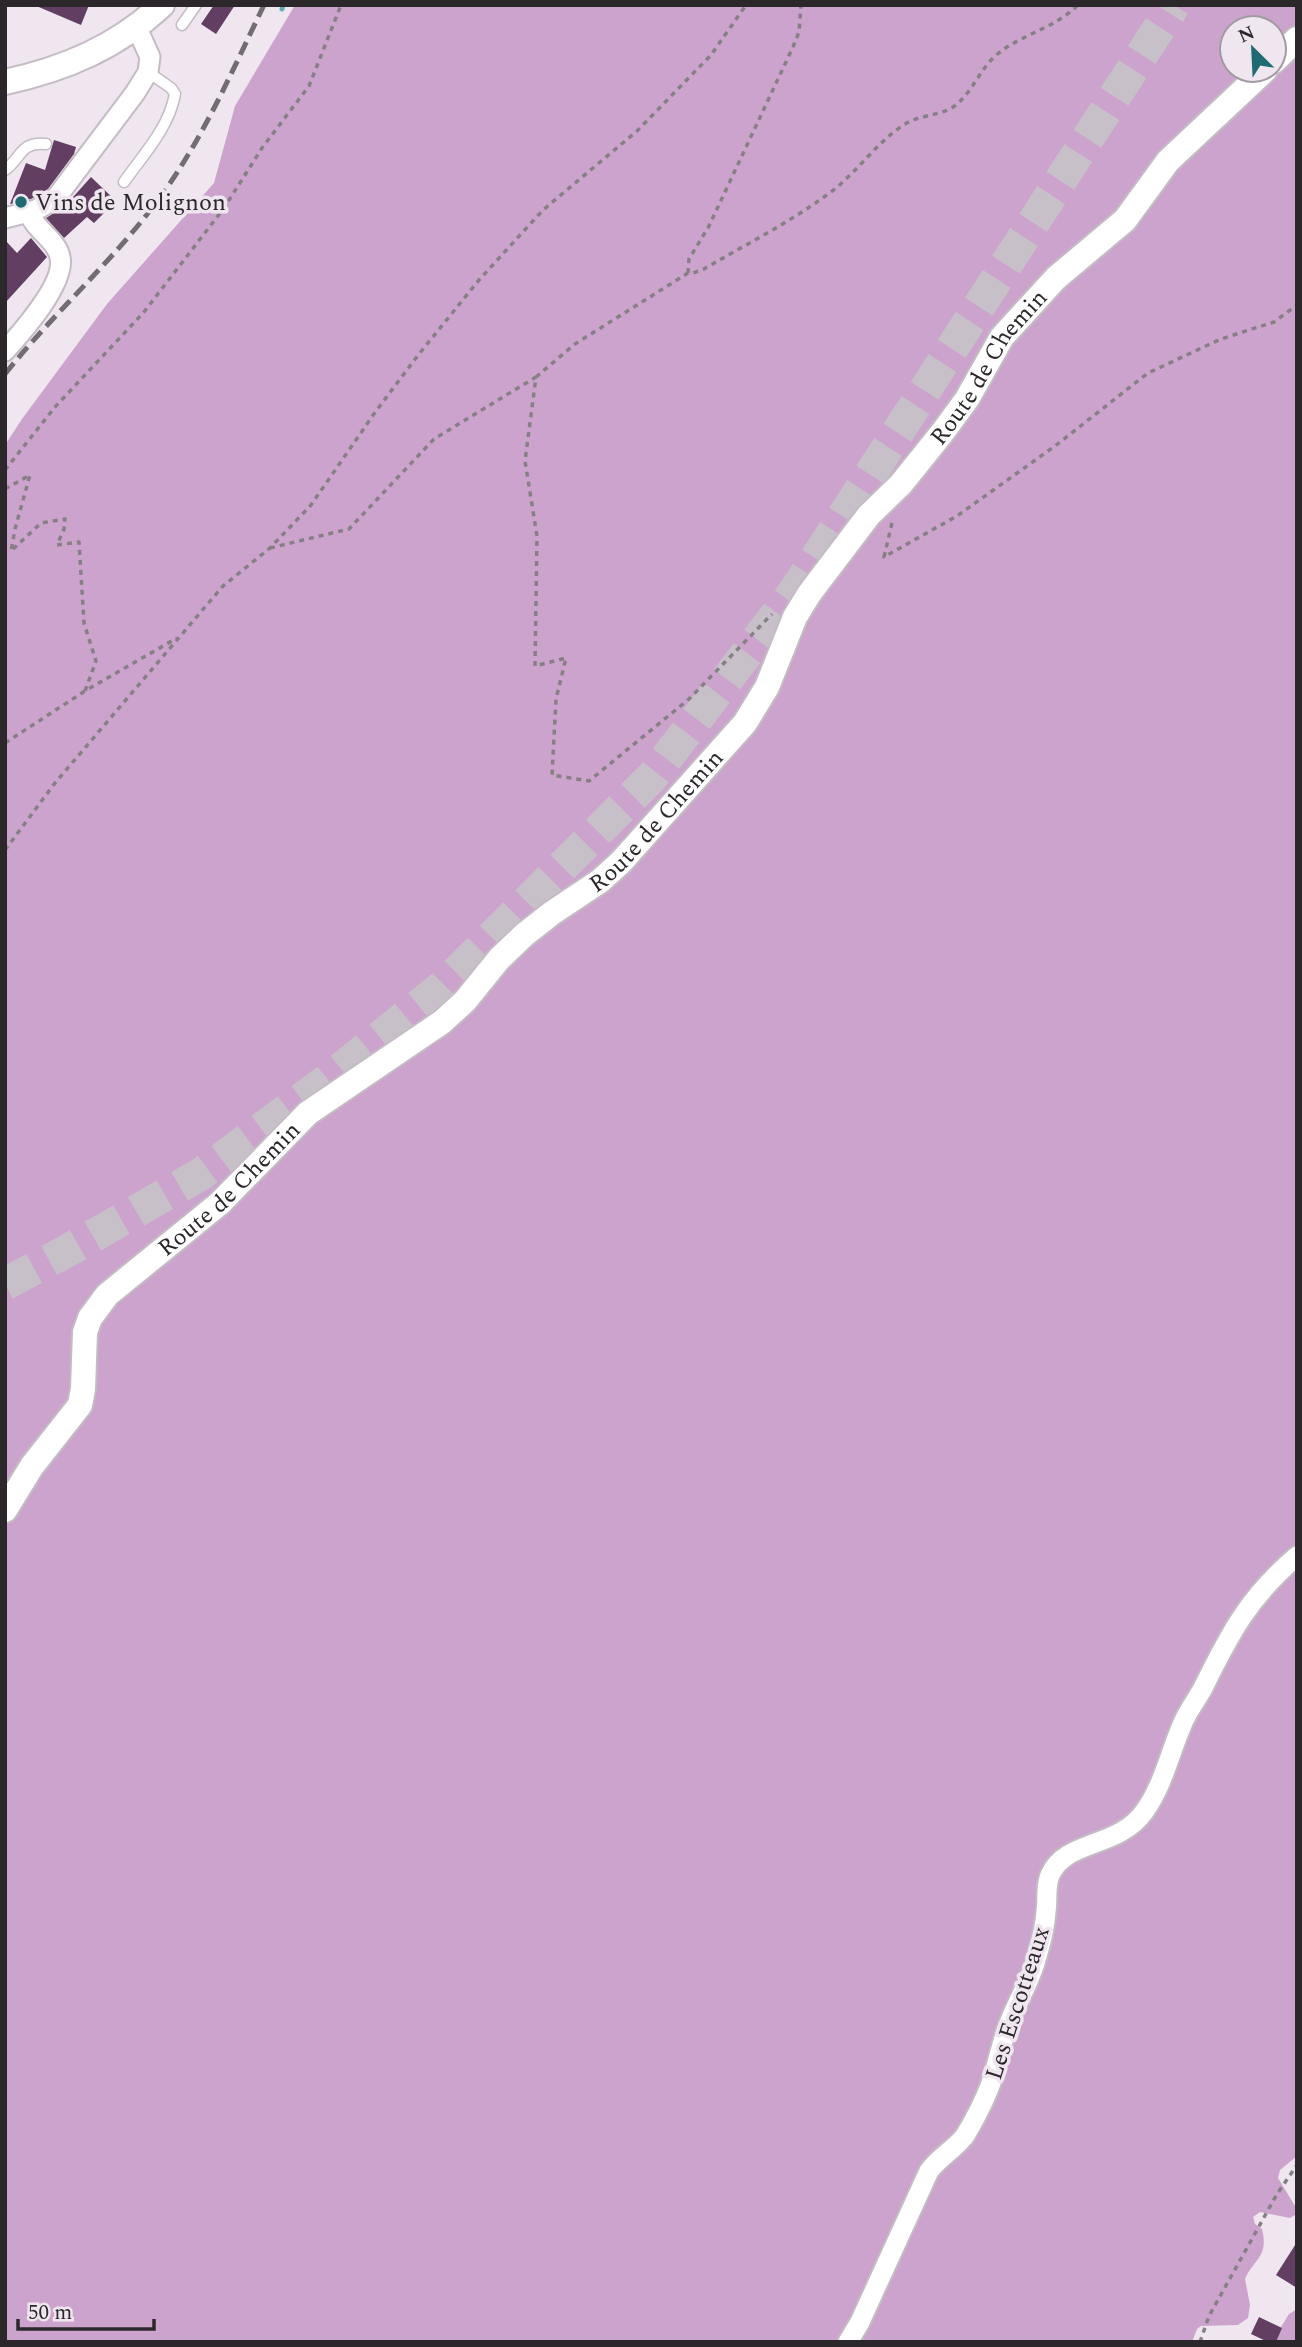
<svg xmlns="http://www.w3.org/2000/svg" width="1302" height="2347" font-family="Spectral,serif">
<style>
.forest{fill:#cca3cc;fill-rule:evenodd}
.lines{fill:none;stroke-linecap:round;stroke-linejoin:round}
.stream{stroke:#65adb6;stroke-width:5}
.building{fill:#623e63}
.trunk-tunnel{stroke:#c8c0c8;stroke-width:33;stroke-dasharray:33 17;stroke-linecap:butt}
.service-casing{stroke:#c4bbc4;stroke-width:13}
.minor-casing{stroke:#c4bbc4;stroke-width:23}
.tertiary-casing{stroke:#c4bbc4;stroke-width:28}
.path{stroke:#868086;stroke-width:3.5;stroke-dasharray:5 5;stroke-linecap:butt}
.service{stroke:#fff;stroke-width:10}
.minor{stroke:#fff;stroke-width:19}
.tertiary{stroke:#fff;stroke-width:24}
.rail{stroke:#736d73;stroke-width:5;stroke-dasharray:14 7;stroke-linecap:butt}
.poi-dot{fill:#206b73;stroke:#efe6ef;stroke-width:2.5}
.labels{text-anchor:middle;stroke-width:7;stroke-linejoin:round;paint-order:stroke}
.poi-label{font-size:24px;fill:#2b272b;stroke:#efe6ef;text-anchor:start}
.street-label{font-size:24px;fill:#2b272b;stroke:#efe6ef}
</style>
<rect width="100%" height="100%" fill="#efe6ef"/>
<path class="forest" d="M295,5h1002v2151l-17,14 -2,8 17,28v9l-5,3 -30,-6 -7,5 2,7 7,5c7,28 -8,30 -17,50l5,26 -2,13 -10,7 -37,1 -4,3 -5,13h-1187v-1897l17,-26 85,-115 107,-121 21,-77zM1232,28h42v42h-42z
M1297,2309v33h-25l17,-28z"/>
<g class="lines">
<path class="stream" d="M282,9l1,-4"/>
</g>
<path class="building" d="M34,5h55l-8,20z
M214,5h21l-19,29 -15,-10z
M54,140l22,7 -2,7 -26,35 -17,10 -21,5 16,-41 19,7z
M91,177l25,24 -22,22 -7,-6 -23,21 -18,-20 19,-12z
M31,238l16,19 -42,46v-63l12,13z
M1297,2242v46l-21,-13z
M1259,2317l23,11 -6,14h-8l-17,-8z"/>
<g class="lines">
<path class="trunk-tunnel" d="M5,1284l62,-33 134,-77 125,-93 117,-95 209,-209 145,-189 377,-583"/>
<defs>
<path id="service" d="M182,25l14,-20
M5,170c16,-11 15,-29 41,-26
M124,182c19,-27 45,-54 51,-88l-4,-6 -23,-16"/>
<path id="minor" d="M5,218l31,-8 20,-12 79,-105 13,-21 2,-15 -9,-20 -7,-8
M5,351c16,-18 61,-68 55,-94 -3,-17 -25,-27 -31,-44
M848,2342l12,-20 69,-151c11,-15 29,-24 37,-37 10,-17 21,-38 27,-57 5,-17 9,-35 15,-51 8,-22 20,-41 27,-63 5,-17 10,-34 11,-52 2,-12 -1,-24 4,-36 16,-36 67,-26 94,-63 19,-26 25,-57 38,-87 5,-13 14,-24 21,-37 27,-55 46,-91 94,-132"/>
<g id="tertiary">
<path d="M1274,61l23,-22"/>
<path d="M5,82c60,-13 112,-35 157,-77"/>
<path id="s1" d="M5,1510l27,-44 48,-61 3,-16 2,-57 5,-14 17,-23 113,-92 88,-90 134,-91 23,-21 34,-42 25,-24 28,-22 48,-32 21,-19 124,-139 22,-36 28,-70 14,-23 60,-79 32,-31 41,-51 25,-34 35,-62 54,-59 69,-58 43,-59 97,-91"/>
</g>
</defs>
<use href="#service" class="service-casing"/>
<use href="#minor" class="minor-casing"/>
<use href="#tertiary" class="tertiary-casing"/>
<path class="path" d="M688,273l1,-14 20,-33 84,-179 6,-15 2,-27
M536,377l39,-33 113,-71h5l11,-4c44,-26 91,-49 132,-81 23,-19 41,-45 66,-62 16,-12 38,-9 54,-21 18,-15 25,-39 44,-53 25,-19 55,-24 78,-47
M5,470l50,-63 89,-95 80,-104 38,-60 47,-62 32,-81
M5,489l25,-14 -15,54 -4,22 30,-28 24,-4 -1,10 -7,16 22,-3 5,81 12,38 -11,30 92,-53
M892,523l-8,34 73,-41 98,-70 93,-73 73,-34 53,-17 23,-17
M270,548l79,-19 85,-90 102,-62 -11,84 12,75 -2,130 31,-8 -10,41 -4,76 37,6 100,-82 83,-85
M5,743l80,-52
M5,850l50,-67 168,-197 47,-38 41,-43 65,-94 43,-57 60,-74 64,-70 94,-79 74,-76 35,-50
M1200,2342l9,-26 68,-122 20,-29"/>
<use href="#service" class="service"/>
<use href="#minor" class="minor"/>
<use href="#tertiary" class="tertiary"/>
<path class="rail" d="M5,374c51,-64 114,-118 161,-185 40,-57 68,-122 98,-184"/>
</g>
<circle class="poi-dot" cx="21" cy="202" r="7"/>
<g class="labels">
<g class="poi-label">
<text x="35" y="210">Vins de Molignon</text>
</g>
<g class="street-label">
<text dy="8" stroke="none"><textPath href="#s1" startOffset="1542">Route de Chemin</textPath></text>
<text dy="8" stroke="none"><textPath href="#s1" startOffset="975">Route de Chemin</textPath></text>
<text dy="8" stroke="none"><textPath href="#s1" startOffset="408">Route de Chemin</textPath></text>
<text transform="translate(1017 2003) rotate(-72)" y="8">Les Escotteaux</text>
</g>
</g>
<rect width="1302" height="2347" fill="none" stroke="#2b272b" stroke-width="14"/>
<g transform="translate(1253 49) rotate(336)"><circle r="33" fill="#efe6ef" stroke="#a19aa1" stroke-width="2"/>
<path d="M0-5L12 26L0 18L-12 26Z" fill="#206b73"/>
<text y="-10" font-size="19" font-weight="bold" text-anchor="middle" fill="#2b272b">N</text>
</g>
<path d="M18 2319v10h136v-10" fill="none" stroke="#2b272b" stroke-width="3.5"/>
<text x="28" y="2319" font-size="21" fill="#2b272b" stroke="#efe6ef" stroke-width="5" paint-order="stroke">50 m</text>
</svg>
